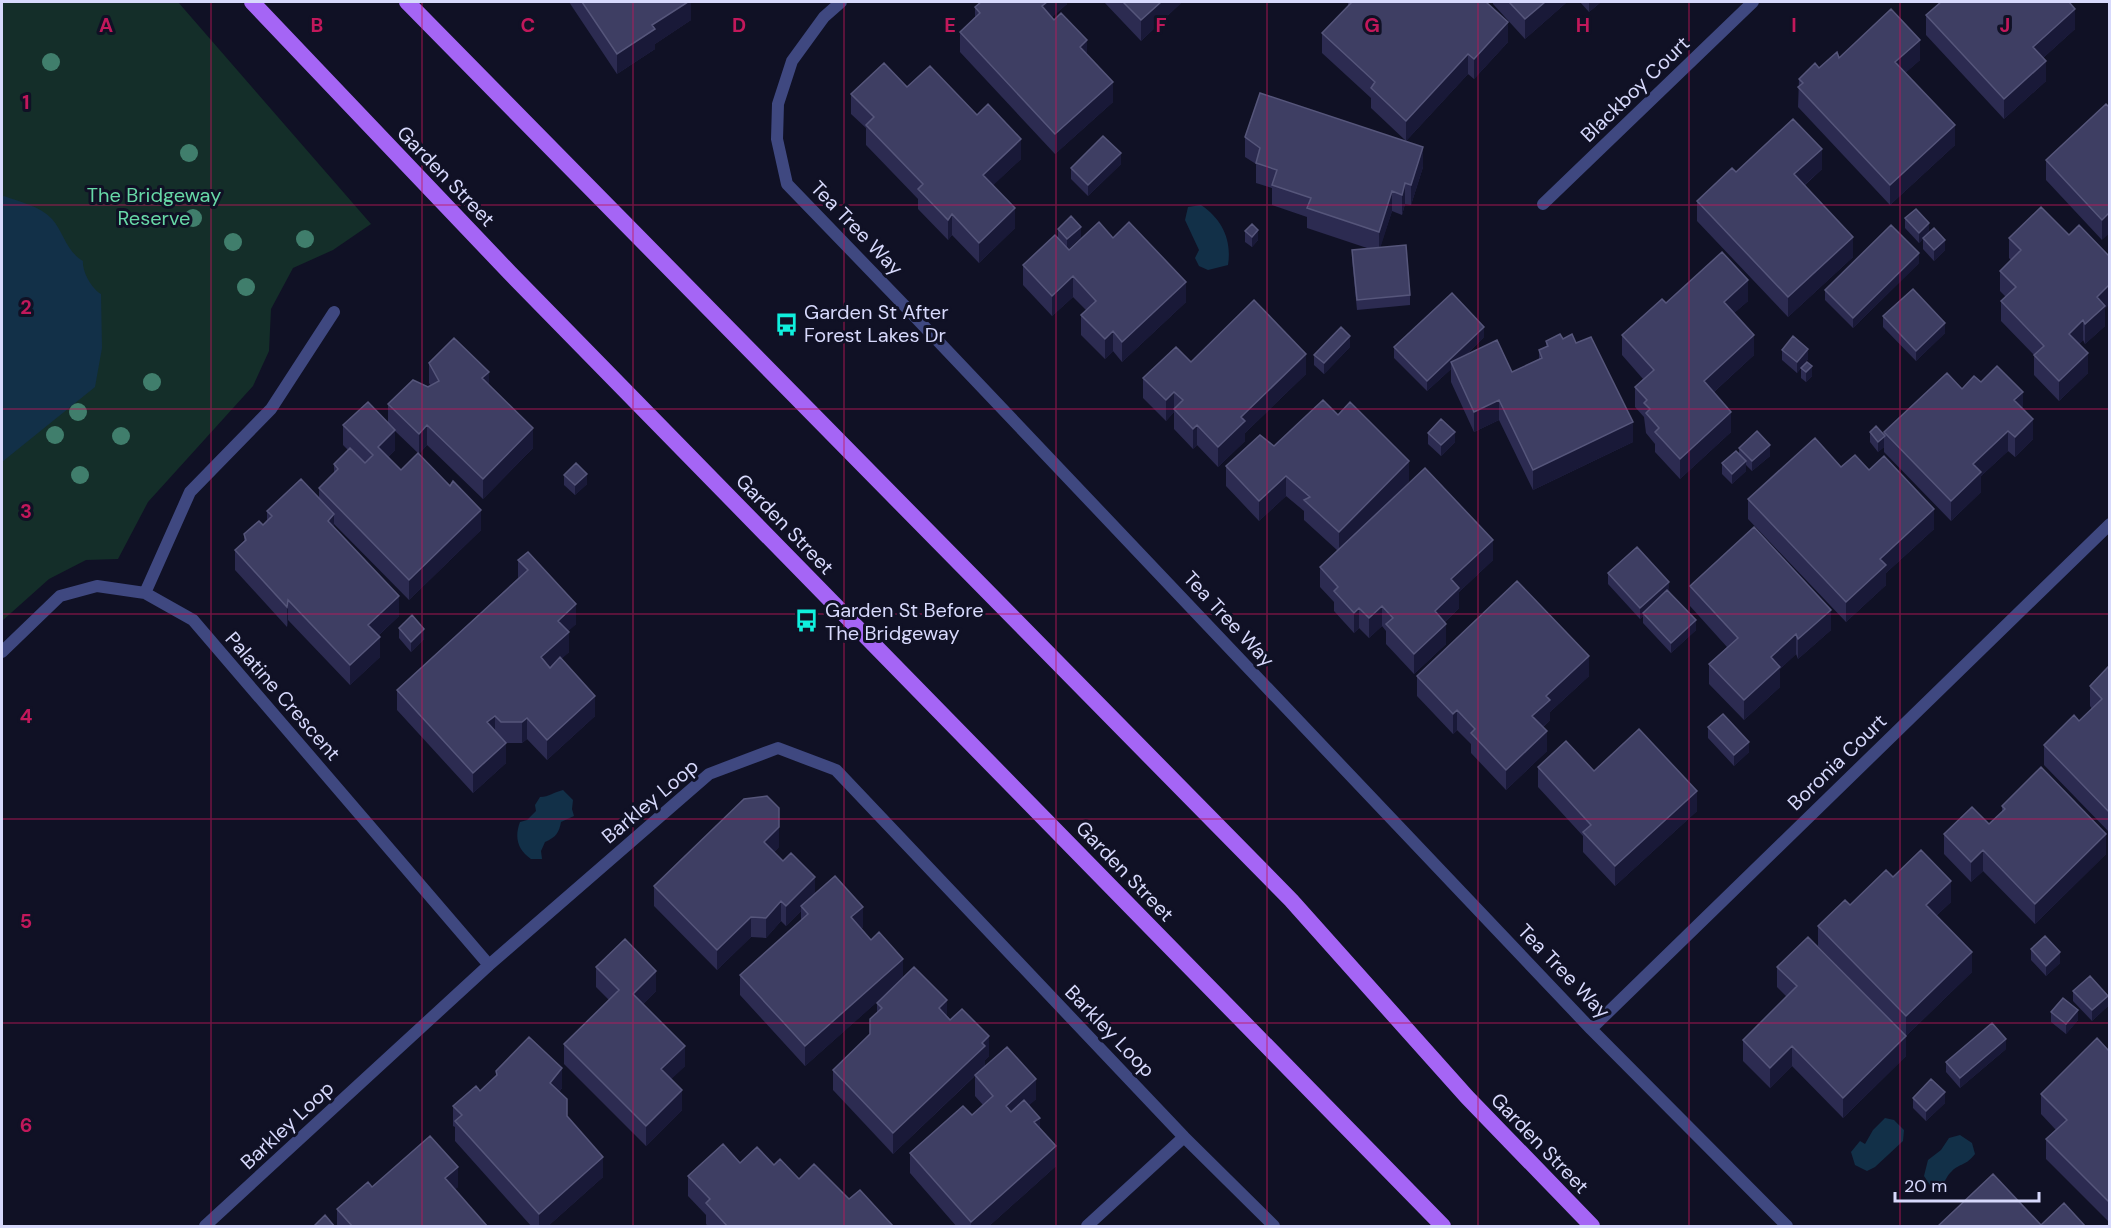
<svg xmlns="http://www.w3.org/2000/svg" width="2111" height="1228" font-family="'DM Sans',sans-serif">
<style>
.green{fill:#142e29}
.water{fill:#123048}
.lines{fill:none;stroke-linecap:round;stroke-linejoin:round}
.minor{stroke:#3f4880;stroke-width:12}
.primary{stroke:#a565f5;stroke-width:16}
.tree{fill:#407e6c}
.wall{fill:#2c2b51}
.shaded-wall{fill:#191938}
.building{fill:#3e3e63;stroke:#56567b;stroke-width:1.5}
.grid{fill:none;stroke:#c2185b;stroke-width:1.5;stroke-opacity:0.55}
.labels{text-anchor:middle;stroke-width:6;stroke-linejoin:round;paint-order:stroke}
.street-label{font-size:20px;fill:#d7d9fc;stroke:#101125}
.park-label{font-size:20px;fill:#67d8a7;stroke:#101125}
.poi-label{font-size:20px;fill:#d7d9fc;stroke:#101125;text-anchor:start}
.grid-label{font-size:20px;text-anchor:middle;font-weight:bold;fill:#c2185b;stroke:#101125;stroke-width:6;stroke-linejoin:round;paint-order:stroke}
</style>
<rect width="100%" height="100%" fill="#101125"/>
<path class="green" d="M2,2h176l193,222 -38,26 -40,18 -22,41 -2,42 -16,35 -105,116 -30,57 -32,1 -37,19 -47,42z"/>
<path class="water" d="M4,196c16,6 36,10 48,23 12,14 14,32 31,42 -1,11 9,28 18,33l1,54 -7,39 -93,75v-265z
M1201,205c21,14 31,35 27,60l-20,5 -9,-4 -4,-8 4,-8 -14,-30 3,-13z
M563,790l10,10 -1,9 2,7 -13,6c-2,11 -5,15 -16,20l-4,9 1,8h-11c-13,-9 -17,-21 -11,-37l7,-2 9,-9 -1,-6 5,-8c9,0 14,-5 23,-7z
M1885,1118l9,2 10,10 -1,11 -28,26 -8,4 -12,-6 -4,-13 9,-11 5,3 8,-14z
M1960,1135l12,8 3,11c-9,12 -15,9 -23,17 -5,4 -7,11 -11,16l-11,-2 -6,-9 4,-16 13,-10 8,-12z"/>
<g class="lines">
<path class="minor" d="M841,2l-17,15 -32,44 -14,43 -1,35 10,45 113,117 691,728 196,197
M1543,204l210,-202
M145,593l45,-101 81,-83 63,-97
M2,652l58,-56 37,-10 48,7 48,27 296,345
M1591,1029l519,-505
M205,1226l284,-261 220,-191 69,-26 58,22 348,367 90,89
M1087,1226l97,-89"/>
<path class="primary" d="M252,2l258,271 933,953
M407,2l884,898 176,197 125,129"/>
</g>
<g class="tree">
<circle cx="51" cy="62" r="9"/>
<circle cx="189" cy="153" r="9"/>
<circle cx="193" cy="218" r="9"/>
<circle cx="305" cy="239" r="9"/>
<circle cx="233" cy="242" r="9"/>
<circle cx="246" cy="287" r="9"/>
<circle cx="152" cy="382" r="9"/>
<circle cx="78" cy="412" r="9"/>
<circle cx="55" cy="435" r="9"/>
<circle cx="121" cy="436" r="9"/>
<circle cx="80" cy="475" r="9"/>
</g>
<path class="wall" d="M569,2h122v18l-36,24v5l-38,25z
M996,2h71v2l-15,13 35,37 26,48 -58,52 -95,-102v-20l15,-15v-10z
M1104,2h78l-41,39z
M1348,2h138l22,40 -34,37 -6,-5 -62,67 -35,-33v-10l-49,-45v-20l26,-27z
M1493,2h74l-42,37 -32,-35z
M1580,2h21l-12,10z
M1926,15l149,14 -32,29 3,23 -42,38 -78,-84z
M1839,58l81,2 -15,13 50,72 -65,60 -92,-98 1,-28z
M907,87l114,72 -28,26 22,43 -36,35 -27,-28 -4,5 -30,-31v-10l-52,-54v-17l-15,-14v-20z
M2106,104l-4,136 -56,-60v-20z
M1245,137l178,30 -12,38 -6,-1 -3,11 -10,-4 -12,36 30,48v10l-53,5 -5,-50v-10l15,-2 -60,-20v-11l-35,-12v-17l-16,-5v-19l-11,-7z
M1121,164l-33,32 -17,-17v-11z
M1822,169l-17,16 48,72 -65,60 -91,-96v-20l39,-29z
M1905,218l24,15 16,17 -11,11 -11,-12v-10l-4,4 -14,-15z
M1058,229l23,8 -13,12 1,1 44,-12 73,64 -64,60 -9,-11 -8,8 -24,-24v-20l5,-5 -13,-13 -21,19 -29,-31v-20l35,-26z
M1245,231l13,9 -6,7 -7,-5z
M2009,238l96,71v17l-20,18 -2,-4 -4,4 9,29 -29,28 -25,-26v-20l-33,-34v-20l5,-4 -6,-6v-20l11,-11 -2,-2z
M1919,263l-66,65 -28,-28v-10z
M1748,301l-14,12 20,42 -40,37 17,40 -51,47 -25,-27v-8l-9,-11 -2,-16 -9,-10v-20l8,-8 -21,-24v-20l44,-32z
M1883,316l62,17 -29,28 -33,-34z
M1484,337l-19,19 47,16 27,-13v-9l7,-3v-6l17,-2 13,4 57,99 -100,48 -34,-70 -25,12 -23,-50v-13l-24,22 -33,-33v-11z
M1350,347l-26,27 -10,-9v-10z
M1782,350l26,9 -11,14 -15,-13z
M1191,362l115,12 -61,59v8l-27,26 -21,-22 -4,4 -19,-20v-17l-8,9 -23,-23v-20z
M429,363l60,22 44,63 -50,51 -56,-54 -8,9 -24,-23v19l-7,7 13,13 80,60 -72,70 -75,-76v4l65,88 -21,20 2,21 -30,28 -62,-65 -1,7 -52,-57v-20l9,-9v-7l19,-9 4,-5v-9l52,-13v-10l15,-15v-9l14,-14 -5,-5v-20l45,-2v-19l42,-19 -1,-2z
M1801,368l11,8 -6,6 -5,-4z
M1981,382l42,26 10,31 -18,18 -7,-6 -27,25v16l-30,29 -67,-69v-5l-6,5 -8,-10v-10l14,4v-4l78,-43z
M1338,415l71,66 -37,37 121,42 -34,32v16l-14,14 1,22 -32,30 -28,-30v-13l-4,-5 -13,12 -10,-10 -5,5 -20,-22v-9l-14,-15v-20l18,-16 -34,-31v-9l-18,-15 -27,25 -33,-35v-20l48,-20z
M1428,433l27,9 -14,14 -13,-12z
M1739,448l31,8 -18,15 -6,-6v6l-14,13 -10,-10v-11l17,-9z
M1841,467l28,3 65,59 -48,44v12l-40,37 -98,-103v-20z
M564,475l23,9 -12,11 -11,-10z
M528,552l48,72 -8,7 1,21 -8,7 34,57 -48,44 -20,-21 -5,4h-17l1,20 -33,30 -76,-83v-20l121,-112v-18z
M1608,573l61,18 27,39 -25,23 -28,-30v-7l-3,3 -32,-35z
M1690,586l141,44 -33,29 -2,-5 -16,15v18l-36,33 -35,-36v-20l18,-17 -37,-41z
M399,628l25,11 -13,13 -12,-14z
M2109,666v166l-65,-67v-20l35,-24 13,-12 -2,-3v-20z
M1417,676h172l-39,36v8l-7,7 4,24 -41,39 -35,-37v-9l-14,-14 -4,4 -36,-38z
M1708,727l41,25 -15,14 -26,-28z
M1538,767l56,4 103,40 -82,75 -32,-34v-16l-45,-49z
M2002,806l104,48 -71,70 -52,-53 -12,11 -27,-28v-20l45,-10 13,-12z
M779,847l-5,5 41,41 48,34 -2,2 42,49 44,38 42,40 -4,4v6l51,33 -7,6 11,23 16,38 -68,61h-31l-47,-54v-20l62,-38 11,-10 -8,-9v-20l-82,78 -60,-64v-20l37,-36 7,-21v-10l11,-11 -83,74 -65,-71v-20l61,-54v-10l-15,15 -5,-5 -15,17 -15,-1 -34,33 -63,-64v-20z
M1893,877l58,25 -15,14 36,56 -66,64v20l-63,62 -51,-52 -22,22 -27,-27v-21l44,-43 -10,-10v-20l118,58 -77,-79v-20z
M2031,949l29,14 -14,13 -15,-16z
M596,967l60,24 -13,13 42,62 -14,13 11,31 -36,36 -82,-82v-20l45,-44 -13,-13z
M2073,991l35,15 -16,15 -19,-20z
M2051,1012l27,8 -12,14 -15,-12z
M2006,1049l-46,39 -14,-16v-10z
M2109,1051v171l-63,-63v-20l10,-9 -15,-16v-20z
M496,1071l66,17 -3,4 8,24 36,61 -56,50h-15l-77,-86v-14l-2,-1v-20l27,-15 16,-14z
M1913,1098l32,5 -19,18 -13,-13z
M740,1163l34,2 25,14 50,20 45,28h-185l-3,-3v-9l-18,-19v-20z
M372,1187h86l-3,2 33,38h-151v-18z"/>
<path class="shaded-wall" d="M688,2h3v18l-36,24v5l-38,25v-20l35,-29z
M1047,2h20v2l-25,22v-20z
M1161,2h21l-41,39v-21z
M1545,2h22l-42,37v-20z
M1589,2h12l-12,10z
M2075,9v20l-42,38v-20z
M1508,22v20l-34,37v-20z
M1087,40v20l-7,-13z
M1920,40v20l-25,22v-20z
M1468,54v20l-62,67v-20z
M2046,61v20l-42,38v-20z
M1113,82v20l-58,52v-20z
M1955,125v20l-65,60v-20z
M1021,139v20l-38,36v-20z
M1423,147v20l-12,38v-20z
M1822,149v20l-28,25v-20z
M1121,153v11l-33,32v-11z
M1405,183v21l-3,11v-20z
M1392,191v20l-13,41v-20z
M1015,208v20l-36,35v-20z
M2109,213v21l-7,6v-20z
M952,214v21l-4,5v-20z
M1929,223v11l-10,9v-10z
M1081,227v10l-14,13v-11z
M1258,230v10l-6,7v-10z
M1853,237v20l-65,60v-20z
M1945,240v10l-11,11v-11z
M1919,253v10l-66,65v-10z
M1073,276v21l-21,19v-20z
M1748,280v21l-24,21v-20z
M1186,282v20l-64,60v-20z
M2109,285v20l-4,4v17l-20,18v-20l12,-27z
M2083,320v20l-14,14v-20z
M1945,323v10l-29,28v-10z
M1484,327v10l-31,30 -2,-5v7l-24,22v-10z
M1113,331v20l-8,8v-20z
M1754,335v20l-50,46v-20z
M1350,336v11l-26,27v-11z
M1808,349v10l-11,14v-11z
M2088,353v20l-29,28v-20z
M1306,354v20l-61,59v8l-27,26v-20l23,-30z
M1812,366v10l-6,6v-10z
M489,372v20l-7,-14z
M1174,392v20l-8,9v-21z
M2023,392v20l-9,-12z
M1499,400v20l-25,12v-20z
M1731,412v20l-51,47v-20z
M2033,419v20l-18,18v-20z
M1633,422v20l-100,48v-20z
M427,425v20l-8,9v-20z
M1197,425v20l-4,4v-20z
M533,428v20l-50,51v-20z
M395,430v20l-17,17v-20z
M2008,431v20l-27,25v16l-30,29v-20l22,-37z
M1455,432v10l-14,14v-11z
M1884,437v10l-6,5v-10z
M1770,445v11l-18,15v-10z
M1409,461v20l-70,71v-20z
M1746,461v10l-14,13v-10z
M587,474v10l-12,11v-10z
M1286,476v20l-27,25v-20z
M1934,509v20l-48,44v12l-40,37v-20l34,-43z
M481,510v20l-72,70v-20z
M334,514v20l-6,-13z
M1493,540v20l-34,32v16l-24,23v-20l16,-32z
M1669,582v10l-26,21v3l-3,3v-11z
M399,596v20l-31,29v-20z
M288,600v20l-1,7v-20z
M576,604v20l-18,17v-20z
M1382,606v20l-13,12v-20z
M1359,608v20l-5,5v-20z
M1831,610v20l-33,29v-20z
M1696,620v10l-25,23v-10z
M1446,624v20l-32,30v-20z
M424,629v10l-13,13v-10z
M569,632v20l-28,25v-20z
M1796,634v20l-16,15v18l-36,33v-20l27,-43z
M380,637v20l-30,28v-20z
M1589,656v20l-39,36v8l-18,16v-20l14,-20z
M595,696v20l-48,44v-20z
M1457,710v20l-4,4v-20z
M495,716v20l-8,-14z
M527,718v21l-5,4v-21z
M1547,731v20l-41,39v-20z
M1749,742v10l-15,14v-11z
M506,743v20l-33,30v-20z
M1697,791v20l-82,75v-20z
M779,827v20l-15,15v-20z
M2106,834v20l-71,70v-20z
M1983,850v21l-12,11v-20z
M815,877v20l-14,9v5l-15,15v-20z
M1951,881v21l-25,23v-20z
M781,901v20l-15,17v-20z
M863,907v20l-12,10v-20z
M751,917v20l-34,33v-20z
M1972,952v20l-66,64v20l-63,62v-20l63,-62v-20z
M2060,952v11l-14,13v-10z
M903,959v20l-98,87v-20z
M656,971v20l-23,23v-20z
M2108,996v10l-16,15v-11z
M947,1000v20l-8,-12z
M2078,1010v10l-12,14v-10z
M989,1036v20l-4,4v6l-92,88v-21z
M2006,1039v10l-46,39v-10z
M685,1046v20l-24,23v-20z
M1792,1046v20l-22,22v-20z
M562,1068v20l-12,15v-20z
M1036,1079v20l-30,27v-20z
M682,1090v20l-36,36v-20z
M1945,1092v11l-19,18v-10z
M1040,1118v20l-6,-16z
M1056,1146v20l-68,61h-17v-5z
M603,1157v20l-56,50h-8v-13z
M458,1167v20l-13,11v-20z"/>
<path class="building" d="M582,2h106l-36,23 3,4 -38,25z
M981,2h66l-5,4 12,14 7,-7 26,27 -7,7 33,35 -58,52 -95,-102 20,-19 -5,-6z
M1123,2h38l-20,18z
M1352,2h134l22,20 -34,37 -6,-5 -62,67 -35,-33 4,-6 -53,-49z
M1509,2h36l-20,17z
M1941,2h128l6,7 -42,38 13,14 -42,38 -78,-84z
M1891,9l29,31 -25,22 60,63 -65,60 -92,-98 5,-4 -4,-4 16,-16 4,5 18,-16 2,6z
M884,63l23,24 23,-21 47,49 11,-11 33,35 -38,36 32,33 -36,35 -27,-29 -4,6 -30,-31 5,-5 -57,-59 8,-8 -23,-23z
M1260,93l163,54 -12,38 -6,-2 -3,12 -10,-4 -13,41 -72,-24 4,-10 -39,-13 5,-15 -21,-7 4,-15 -15,-11z
M2106,104l3,3v106l-7,7 -56,-60z
M1793,119l29,30 -28,25 59,63 -65,60 -91,-96 35,-33 4,4z
M1103,136l18,17 -33,32 -17,-17z
M2041,207l28,28 10,-10 30,31v29l-12,12 8,9 -20,18 -2,-4 -14,14 19,19 -29,28 -25,-26 10,-9 -43,-45 15,-14 -16,-16 21,-21 -12,-12z
M1916,209l13,14 -10,10 -14,-15z
M1071,216l10,11 -14,12 -9,-10z
M1099,222l14,16 16,-16 57,60 -64,60 -9,-11 -8,8 -24,-24 15,-14 -23,-25 -21,20 -29,-31 32,-30 14,15z
M1252,224l6,6 -6,7 -7,-6z
M1891,225l28,28 -66,65 -28,-28z
M1934,228l11,12 -11,10 -11,-12z
M1406,245l4,50 -53,5 -5,-50z
M1722,252l26,28 -24,22 30,33 -50,46 27,31 -51,47 -25,-27 4,-4 -13,-15 4,-4 -6,-6 3,-3 -12,-13 19,-17 -32,-35 40,-36 4,4z
M1913,289l32,34 -29,28 -33,-35z
M1452,293l32,34 -57,54 -33,-34z
M1254,300l52,54 -65,63 4,4 -27,26 -21,-22 -4,4 -19,-20 9,-9 -9,-8 -8,8 -23,-22 33,-31 15,15z
M1341,327l9,9 -26,27 -10,-8z
M1560,334l3,5 9,-5 4,9 15,-6 42,85 -100,48 -34,-70 -25,12 -23,-50 46,-22 15,32 30,-14 -3,-8 9,-4 -2,-5z
M1793,336l15,13 -11,13 -15,-12z
M454,338l35,34 -7,6 51,50 -50,51 -56,-54 -8,9 -31,-30 25,-24 15,7 11,-6 -10,-18z
M1807,362l5,4 -6,6 -5,-4z
M1997,366l26,26 -9,8 19,19 -18,18 -7,-6 -35,33 8,8 -30,29 -67,-69 63,-59 15,16 12,-13 7,6z
M1323,400l15,15 12,-13 59,59 -70,71 -35,-32 6,-3 -24,-21 -27,25 -33,-35 34,-31 14,11z
M368,402l27,28 -17,17 23,23 17,-17 32,33 3,-5 28,29 -72,70 -90,-92 19,-19 -4,-5 16,-16 15,15 8,-8 -30,-30z
M1441,419l14,13 -14,13 -13,-12z
M1876,426l9,10 -7,6 -8,-10z
M1757,431l13,14 -18,16 -13,-13z
M1815,438l26,29 14,-12 14,15 15,-14 50,53 -54,50 6,6 -40,37 -98,-103z
M1736,451l10,10 -14,13 -10,-11z
M576,463l11,11 -12,11 -11,-10z
M1425,468l68,72 -42,39 8,9 -24,23 11,13 -32,30 -28,-30 7,-6 -11,-12 -13,12 -10,-10 -5,5 -20,-22 4,-4 -18,-20z
M301,479l33,35 -6,7 71,75 -31,29 12,12 -30,28 -62,-65 -1,7 -52,-57 11,-10 -2,-6 15,-13 4,4 9,-9 -5,-5z
M1754,527l77,83 -33,29 -2,-5 -25,23 9,10 -36,33 -35,-36 29,-26 -48,-52z
M1637,547l32,35 -29,26 -32,-35z
M528,552l48,52 -18,17 11,11 -28,25 9,11 10,-11 35,39 -48,44 -20,-22 -5,4h-21l-6,-6 -8,6 19,21 -33,30 -76,-83 131,-120 -10,-10z
M1517,581l72,75 -43,40 4,4 -18,16 15,15 -41,39 -35,-37 4,-4 -18,-19 -4,4 -36,-38z
M1667,590l29,30 -25,23 -28,-30z
M412,615l12,14 -13,13 -12,-14z
M2109,666v146l-65,-67 30,-30 5,6 23,-22 -12,-13z
M1723,714l26,28 -15,13 -26,-28z
M1639,729l58,62 -82,75 -32,-34 8,-7 -53,-58 28,-26 28,30z
M2041,767l65,67 -71,70 -52,-54 -12,12 -27,-28 28,-27 17,17 16,-15 -3,-3z
M767,796l12,12v19l-15,15 19,19 8,-8 24,24 -29,29 -5,-5 -15,17 -15,-1 -34,33 -63,-64 90,-87z
M1921,850l30,31 -25,24 46,47 -66,64 -88,-90 27,-26 5,5 36,-35 7,7z
M835,876l28,31 -12,10 20,23 8,-8 24,27 -98,87 -65,-71 68,-61 -7,-8z
M2045,936l15,16 -14,14 -15,-17z
M1808,937l98,99 -63,62 -51,-52 -22,22 -27,-28 54,-54 -20,-19z
M625,939l31,32 -23,23 52,52 -24,23 21,21 -36,36 -82,-82 55,-54 -23,-23z
M914,967l33,33 -8,8 11,12 12,-11 27,27 -7,7 3,3 -92,87 -60,-63 37,-36v-15l12,-11 -5,-5z
M2090,976l18,20 -16,14 -19,-19z
M2063,998l15,12 -12,14 -15,-12z
M1992,1023l14,16 -46,39 -14,-16z
M529,1037l33,31 -12,15 17,16v17l36,41 -64,57 -84,-93 7,-6 -9,-9 23,-20 4,5 17,-16 -1,-4z
M2097,1038l12,13v151l-63,-63 21,-19 -26,-26z
M1007,1047l29,32 -30,27 5,6 13,-12 16,18 -6,4 22,24 -85,76 -61,-69 53,-47 9,9 21,-19 -18,-21z
M1931,1079l14,13 -19,19 -13,-13z
M430,1136l28,31 -13,11 43,49h-135l-16,-18 31,-27 4,5z
M723,1144l17,19 17,-16 17,18 6,-6 19,20 15,-15 35,35 11,-9 34,37h-166l-22,-24 4,-4 -22,-23z
M1993,1174l48,51 23,-22 22,24h-149z
M325,1215l10,12h-22z"/>
<path class="grid" d="M211,2v1224M422,2v1224M633,2v1224M844,2v1224M1056,2v1224M1267,2v1224M1478,2v1224M1689,2v1224M1900,2v1224M2,205h2108M2,409h2108M2,614h2108M2,819h2108M2,1023h2108"/>
<defs>
<symbol id="bus-bare" viewBox="-9 -9 18 18"><path d="M-5-6H5V4H4V6H2V4H-2V6H-4V4H-5ZM-3.5-4V0h7V-4ZM-3.5 1.2v1.5H-2V1.2ZM2 1.2v1.5H3.5V1.2Z" fill="#10efdd" stroke="#101125" stroke-width="2.5" paint-order="stroke"/></symbol>
</defs>
<g fill-rule="evenodd">
<use href="#bus-bare" x="770" y="308" width="33" height="33"/>
<use href="#bus-bare" x="790" y="604" width="33" height="33"/>
</g>
<g class="labels">
<g class="street-label">
<text transform="translate(1635 89) rotate(-44)" y="7">Blackboy Court</text>
<text transform="translate(446 176) rotate(46)" y="7">Garden Street</text>
<text transform="translate(857 228) rotate(46)" y="7">Tea Tree Way</text>
<text transform="translate(785 524) rotate(46)" y="7">Garden Street</text>
<text transform="translate(1229 619) rotate(47)" y="7">Tea Tree Way</text>
<text transform="translate(283 696) rotate(49)" y="7">Palatine Crescent</text>
<text transform="translate(1837 762) rotate(-44)" y="7">Boronia Court</text>
<text transform="translate(650 801) rotate(-40)" y="7">Barkley Loop</text>
<text transform="translate(1125 871) rotate(46)" y="7">Garden Street</text>
<text transform="translate(1564 971) rotate(46)" y="7">Tea Tree Way</text>
<text transform="translate(1110 1031) rotate(46)" y="7">Barkley Loop</text>
<text transform="translate(287 1125) rotate(-43)" y="7">Barkley Loop</text>
<text transform="translate(1540 1143) rotate(46)" y="7">Garden Street</text>
</g>
<g class="park-label">
<text x="154" y="202">The Bridgeway<tspan x="154" dy="23">Reserve</tspan></text>
</g>
<g class="poi-label">
<text x="804" y="319">Garden St After<tspan x="804" dy="23">Forest Lakes Dr</tspan></text>
<text x="825" y="617">Garden St Before<tspan x="825" dy="23">The Bridgeway</tspan></text>
</g>
</g>
<g class="grid-label">
<text x="106" y="32">A</text>
<text x="317" y="32">B</text>
<text x="528" y="32">C</text>
<text x="739" y="32">D</text>
<text x="950" y="32">E</text>
<text x="1161" y="32">F</text>
<text x="1372" y="32">G</text>
<text x="1583" y="32">H</text>
<text x="1794" y="32">I</text>
<text x="2005" y="32">J</text>
<text x="26" y="109">1</text>
<text x="26" y="314">2</text>
<text x="26" y="518">3</text>
<text x="26" y="723">4</text>
<text x="26" y="928">5</text>
<text x="26" y="1132">6</text>
</g>
<rect width="2111" height="1228" fill="none" stroke="#d7d9fc" stroke-width="6"/>
<path d="M1895 1192v9h144v-9" fill="none" stroke="#d7d9fc" stroke-width="3"/>
<text x="1904" y="1192" font-size="18" fill="#d7d9fc" stroke="#101125" stroke-width="4.5" paint-order="stroke">20 m</text>
</svg>
